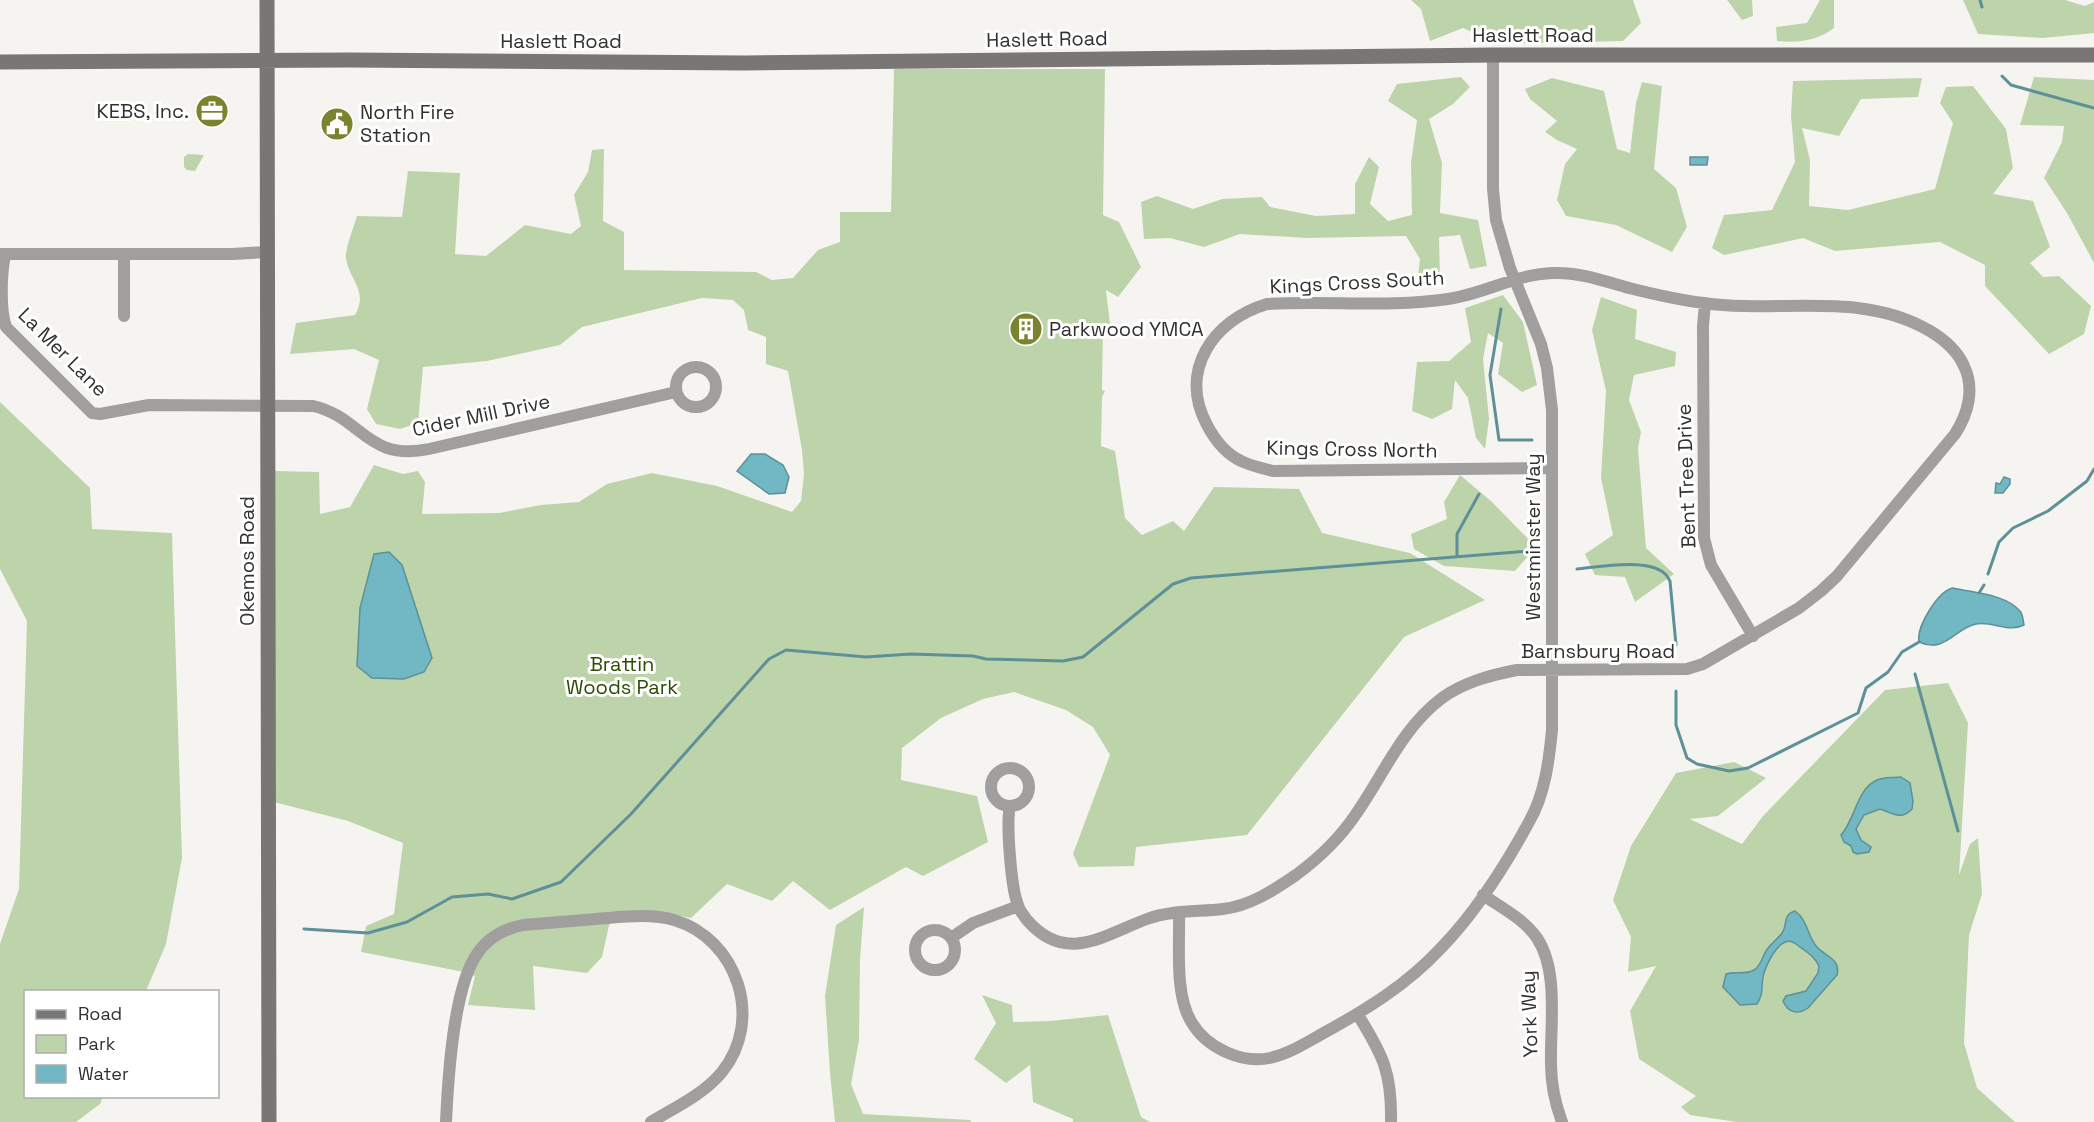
<svg xmlns="http://www.w3.org/2000/svg" width="2094" height="1122" font-family="'Space Grotesk',sans-serif">
<style>
.green{fill:#bdd4ab}
.water{fill:#71b8c4;stroke:#5e9098;stroke-width:1.5}
.lines{fill:none;stroke-linecap:round;stroke-linejoin:round}
.stream{stroke:#5e9098;stroke-width:3}
.street{stroke:#a19f9e;stroke-width:12}
.secondary{stroke:#797775;stroke-width:15}
.labels{text-anchor:middle;stroke-width:6;stroke-linejoin:round;paint-order:stroke}
.street-label{font-size:20px;fill:#323130;stroke:#fff}
.poi-label{font-size:20px;fill:#323130;stroke:#fff;text-anchor:start}
.park-label{font-size:20px;fill:#2c4c02;stroke:#fff}
</style>
<rect width="100%" height="100%" fill="#f6f4f0"/>
<path class="green" d="M1411,0h222l8,23 -18,18 -125,3 -35,-16 -33,13 -9,-32z
M1727,0h25l1,16 -11,4z
M1820,0h14v28c-17,13 -36,15 -57,13l-1,-14 31,-4z
M1963,0h102l20,6 9,-4v31l-51,5 -65,-4z
M894,69h211l-2,146 16,7 22,45 -23,30 -12,-7 4,34 -7,2 -1,64 3,1 -3,6 -1,49 14,5 10,67 17,17 31,-14 11,10 30,-44 85,2 23,44 88,20 75,47 -81,37 -157,198 -111,12 -2,19 -55,1 -6,-13 37,-99 -17,-28 -27,-17 -52,-18 -31,7 -42,19 -39,30 -1,32 76,16 11,46 -65,34 -17,-9 -76,43 -37,-29 -21,20 -45,-17 -36,34 -39,-7 -40,1 -10,45 -15,16 -54,-7 2,44 -67,-5 7,-29 -16,-5 -98,-19 5,-26 28,-12 9,-71 -55,-22 -74,-19 1,-331 44,1 1,42 30,-7 24,-42 29,9 15,-3 7,11 -3,32 77,-1 42,-8 38,-3 28,-18 45,-11 65,13 75,26 9,-11 3,-27 -2,-24 -14,-79 -22,-7v-27l-18,-7 -4,-20 -11,-10 -31,-2 -120,29 -22,18 -73,16 -64,6 -5,56 -18,6 -24,-5 -9,-15 12,-49 -25,-11 -64,5 6,-31 59,-8c14,-24 -6,-35 -9,-57 -1,-9 8,-32 11,-42l45,1 6,-46 52,2 -5,81 31,2 39,-31 46,9 10,-8 -7,-31 14,-23 4,-22 12,-1 -1,72 21,11v38l132,2 16,8 21,-2 25,-28 22,-8v-30h51z
M1461,77l9,10 -17,17 -24,15 13,44 -2,50 38,7 9,46 -17,3 -10,-34 -21,2 1,43 -23,5 3,-26 -14,-23 -99,2 -67,-4 -36,13 -34,-9 -26,1 -3,-37 16,-6 36,13 29,-10 40,-2 8,10 46,9 39,-2v-30l14,-27 10,10 -9,37 18,17 24,-6 -1,-52 6,-43 -29,-19 9,-17z
M2034,77l60,3v183l-27,-50 -23,-35 18,-36 2,-16 -44,-1z
M1552,78l52,13 13,58 13,4 6,-50 6,-21 20,4 -8,83 22,19 11,39 -15,25 -56,-27 -50,-9 -9,-16 8,-36 12,-15 -20,-9 -12,-8 12,-11 -27,-22 -5,-10z
M1922,78l-4,19 -57,2 -22,37 -37,-8 8,32 -1,46 39,4 87,-21 18,-66 -13,-20 6,-16 27,-1 33,43 7,39 -20,26 40,7 17,46 -20,16 13,14 16,-1 32,30 -7,28 -35,20 -64,-68v-21l-45,-23 -105,9 -32,-13 -79,17 -12,-7 12,-33 48,-5 23,-48 -4,-46 2,-35z
M188,154l16,1 -9,16 -8,-1 -3,-3v-10z
M1503,295l20,27 14,63 -15,7 -24,-18 5,-31 -15,-10 -5,26 6,60 -4,30 -9,-11 -8,-40 -13,-18 -3,29 -20,10 -20,-8 5,-49 32,-1 22,-19 -6,-34z
M1601,297l36,13 -2,29 41,13 -1,14 -41,9 -5,25 12,32 -3,16 8,100 28,26 -39,28 -10,-25 -30,-2 -10,-21 28,-19 -12,-57 5,-87 -14,-61z
M0,402l90,86 2,41 80,4 10,325 -16,86 -20,47 -120,1v104l77,1 -3,7 -24,18h-76v-178l19,-55 8,-268 -27,-52z
M1460,475l32,27 44,45 -21,24 -71,-5 -30,-17 -3,-15 36,-15 -3,-17z
M1948,683l20,40 -9,152 11,-31 8,-6 4,56 -13,41 -5,108 13,45 38,34h-278l-47,-7 -9,-8 15,-11 -57,-37 -9,-48 26,-45 -28,6 3,-35 -18,-37 18,-54 45,-73 58,-11 32,16 -48,38 -28,3 52,25 21,-28 122,-126z
M864,907l-4,52 -1,81 -8,44 12,30 107,6 1,2h-136l-5,-49 -5,-77 11,-71z
M982,995l30,10 1,17 37,-1 58,-6 33,102 9,5h-77v-3l-40,-17 -3,-37 -24,18 -32,-24 22,-36z"/>
<path class="water" d="M1690,157h18l-1,8h-17z
M751,454h14l18,11 6,12 -4,16 -16,1 -32,-23z
M2004,477l6,2v5l-7,9h-8l1,-10 4,1z
M389,552l13,13 30,93 -8,14 -20,7 -32,-1 -15,-12 3,-58 14,-54z
M1953,588c21,5 52,6 67,23 3,4 3,9 4,14 -16,8 -31,-4 -48,-1 -21,4 -31,30 -57,18 -3,-15 19,-51 34,-54z
M1901,777l9,6 3,18 -1,8c-11,12 -19,4 -32,0l-16,6 -8,14 5,11 10,7 -2,5 -12,2 -4,-2 -2,-6 -7,-4 -3,-7c14,-15 16,-47 36,-55 7,-3 16,-2 24,-3z
M1795,911c13,9 12,25 22,36 9,10 24,12 20,28l-29,33c-10,7 -20,5 -25,-7l3,-5 20,-5 12,-18 1,-7c-5,-11 -14,-15 -23,-22 -14,-12 -28,17 -32,29 -4,12 1,19 -7,31l-17,1 -17,-18 3,-13c8,-3 20,1 28,-4 7,-4 8,-13 12,-19 4,-7 11,-11 16,-18 6,-8 0,-18 13,-22z"/>
<g class="lines">
<path class="stream" d="M1980,0l2,7
M2002,76l9,9 83,23
M1501,309l-11,66 9,65h33
M1457,556v-22l22,-40
M1577,569c22,-2 69,-11 87,4 3,2 4,5 6,8l6,64
M1988,574l11,-32 14,-14 35,-17 39,-30 7,-12
M1979,593l5,-8
M1915,674l43,157
M1676,691v34l11,33 10,6 32,7 19,-3 110,-55 8,-25 22,-16 14,-20 17,-10
M304,929l64,4 39,-11 45,-25 36,-3 24,5 49,-17 70,-68 138,-155 17,-9 80,7 45,-3 62,2 13,3 77,2 20,-4 90,-73 18,-6 337,-27"/>
<path class="street" d="M0,254h232l35,-2
M124,254v62
M5,255c-4,19 -5,55 1,72l86,86 8,1 49,-9 164,1c49,11 54,56 116,43l247,-57
M1705,303l-2,23 1,212 7,27 42,71
M676 387a20 20 0 1 1 40 0a20 20 0 1 1-40 0Z
M991 787a19 19 0 1 1 38 0a19 19 0 1 1-38 0Z
M1010,806c-4,17 1,82 8,99 1,5 6,11 9,15 39,45 77,15 120,-1 24,-9 50,-7 76,-10 27,-3 51,-19 73,-34 23,-17 44,-37 60,-61 28,-40 46,-86 86,-116 22,-16 49,-23 75,-28l170,-1 16,-5 96,-56 22,-17 16,-15 118,-142c13,-20 20,-45 9,-68 -7,-16 -19,-26 -34,-35 -69,-41 -151,-17 -226,-28 -26,-3 -51,-9 -75,-15 -25,-7 -50,-16 -76,-15 -37,1 -69,21 -105,26 -60,9 -121,1 -181,5 -54,16 -89,67 -60,121 8,15 19,29 34,36 10,5 21,7 32,10l279,-3
M1483,895c19,13 41,24 54,43 22,33 13,87 14,126 0,20 4,39 11,58
M1179,912c1,33 -5,83 13,111 15,25 50,41 78,35 18,-4 34,-14 50,-23 44,-24 87,-50 121,-87 35,-36 64,-82 88,-126 16,-28 20,-61 23,-92v-320l-5,-42 -6,-24 -31,-76 -14,-48 -3,-31v-134
M915 950a20 20 0 1 1 40 0a20 20 0 1 1-40 0Z
M951,938l22,-15 45,-17
M1358,1015c25,40 34,58 33,107
M446,1122c2,-43 7,-134 31,-168 11,-17 27,-25 46,-29 25,-2 49,-4 73,-6 26,-2 53,-6 78,1 64,19 90,100 48,152 -18,22 -46,35 -71,50"/>
<path class="secondary" d="M267,0l2,1122
M0,62l351,-2 393,3 749,-8h601"/>
</g>
<defs>
<symbol id="office-disc" viewBox="-11 -11 22 22"><circle r="9.5" fill="#7c832e" stroke="#fff"/><path d="M-6-3h4V-5.5h4V-3h4V5H-6ZM-1-4.5V-3h2v-1.5ZM-6 0V1H6V0Z" fill="#fff"/></symbol>
<symbol id="civic-disc" viewBox="-11 -11 22 22"><circle r="9.5" fill="#7c832e" stroke="#fff"/><path d="M-.6-6.5H3V-4.5H.6V-3L4-1V1h2V6H-6V1h2V-1L-.6-3ZM-1.2 2.5V6h2.4V2.5Z" fill="#fff"/></symbol>
<symbol id="building-disc" viewBox="-11 -11 22 22"><circle r="9.5" fill="#7c832e" stroke="#fff"/><path d="M-4-6H4V6H1V3H-1V6H-4ZM-2.5-4.3h1.7v1.8h-1.7ZM.8-4.3h1.7v1.8H.8ZM-2.5-1h1.7V.8h-1.7ZM.8-1h1.7V.8H.8Z" fill="#fff"/></symbol>
</defs>
<g fill-rule="evenodd">
<use href="#office-disc" x="193" y="92" width="38" height="38"/>
<use href="#civic-disc" x="318" y="105" width="38" height="38"/>
<use href="#building-disc" x="1007" y="310" width="38" height="38"/>
</g>
<g class="labels">
<g class="street-label">
<text x="1533" y="42">Haslett Road</text>
<text transform="translate(1047 39) rotate(-1)" y="7">Haslett Road</text>
<text x="561" y="48">Haslett Road</text>
<text transform="translate(1357 282) rotate(-3)" y="7">Kings Cross South</text>
<text transform="translate(63 352) rotate(45)" y="7">La Mer Lane</text>
<text transform="translate(481 415) rotate(-12)" y="7">Cider Mill Drive</text>
<text transform="translate(1352 449) rotate(1)" y="7">Kings Cross North</text>
<text transform="translate(1686 476) rotate(-92)" y="7">Bent Tree Drive</text>
<text transform="translate(1533 537) rotate(-90)" y="7">Westminster Way</text>
<text transform="translate(247 561) rotate(-90)" y="7">Okemos Road</text>
<text x="1598" y="658">Barnsbury Road</text>
<text transform="translate(1529 1014) rotate(-92)" y="7">York Way</text>
</g>
<g class="poi-label">
<text x="189" y="118" text-anchor="end">KEBS, Inc.</text>
<text x="360" y="119">North Fire<tspan x="360" dy="23">Station</tspan></text>
<text x="1049" y="336">Parkwood YMCA</text>
</g>
<g class="park-label">
<text x="622" y="671">Brattin<tspan x="622" dy="23">Woods Park</tspan></text>
</g>
</g>
<rect x="24" y="990" width="195" height="108" fill="#ffffff" stroke="#adadac" stroke-width="1.5"/>
<rect x="36" y="1010" width="30" height="9" fill="#797775" stroke="#adadac" stroke-width="1.5"/>
<text x="78" y="1020" font-size="18" fill="#323130">Road</text>
<rect x="36" y="1035" width="30" height="18" fill="#bdd4ab" stroke="#adadac" stroke-width="1.5"/>
<text x="78" y="1050" font-size="18" fill="#323130">Park</text>
<rect x="36" y="1065" width="30" height="18" fill="#71b8c4" stroke="#adadac" stroke-width="1.5"/>
<text x="78" y="1080" font-size="18" fill="#323130">Water</text>
</svg>
